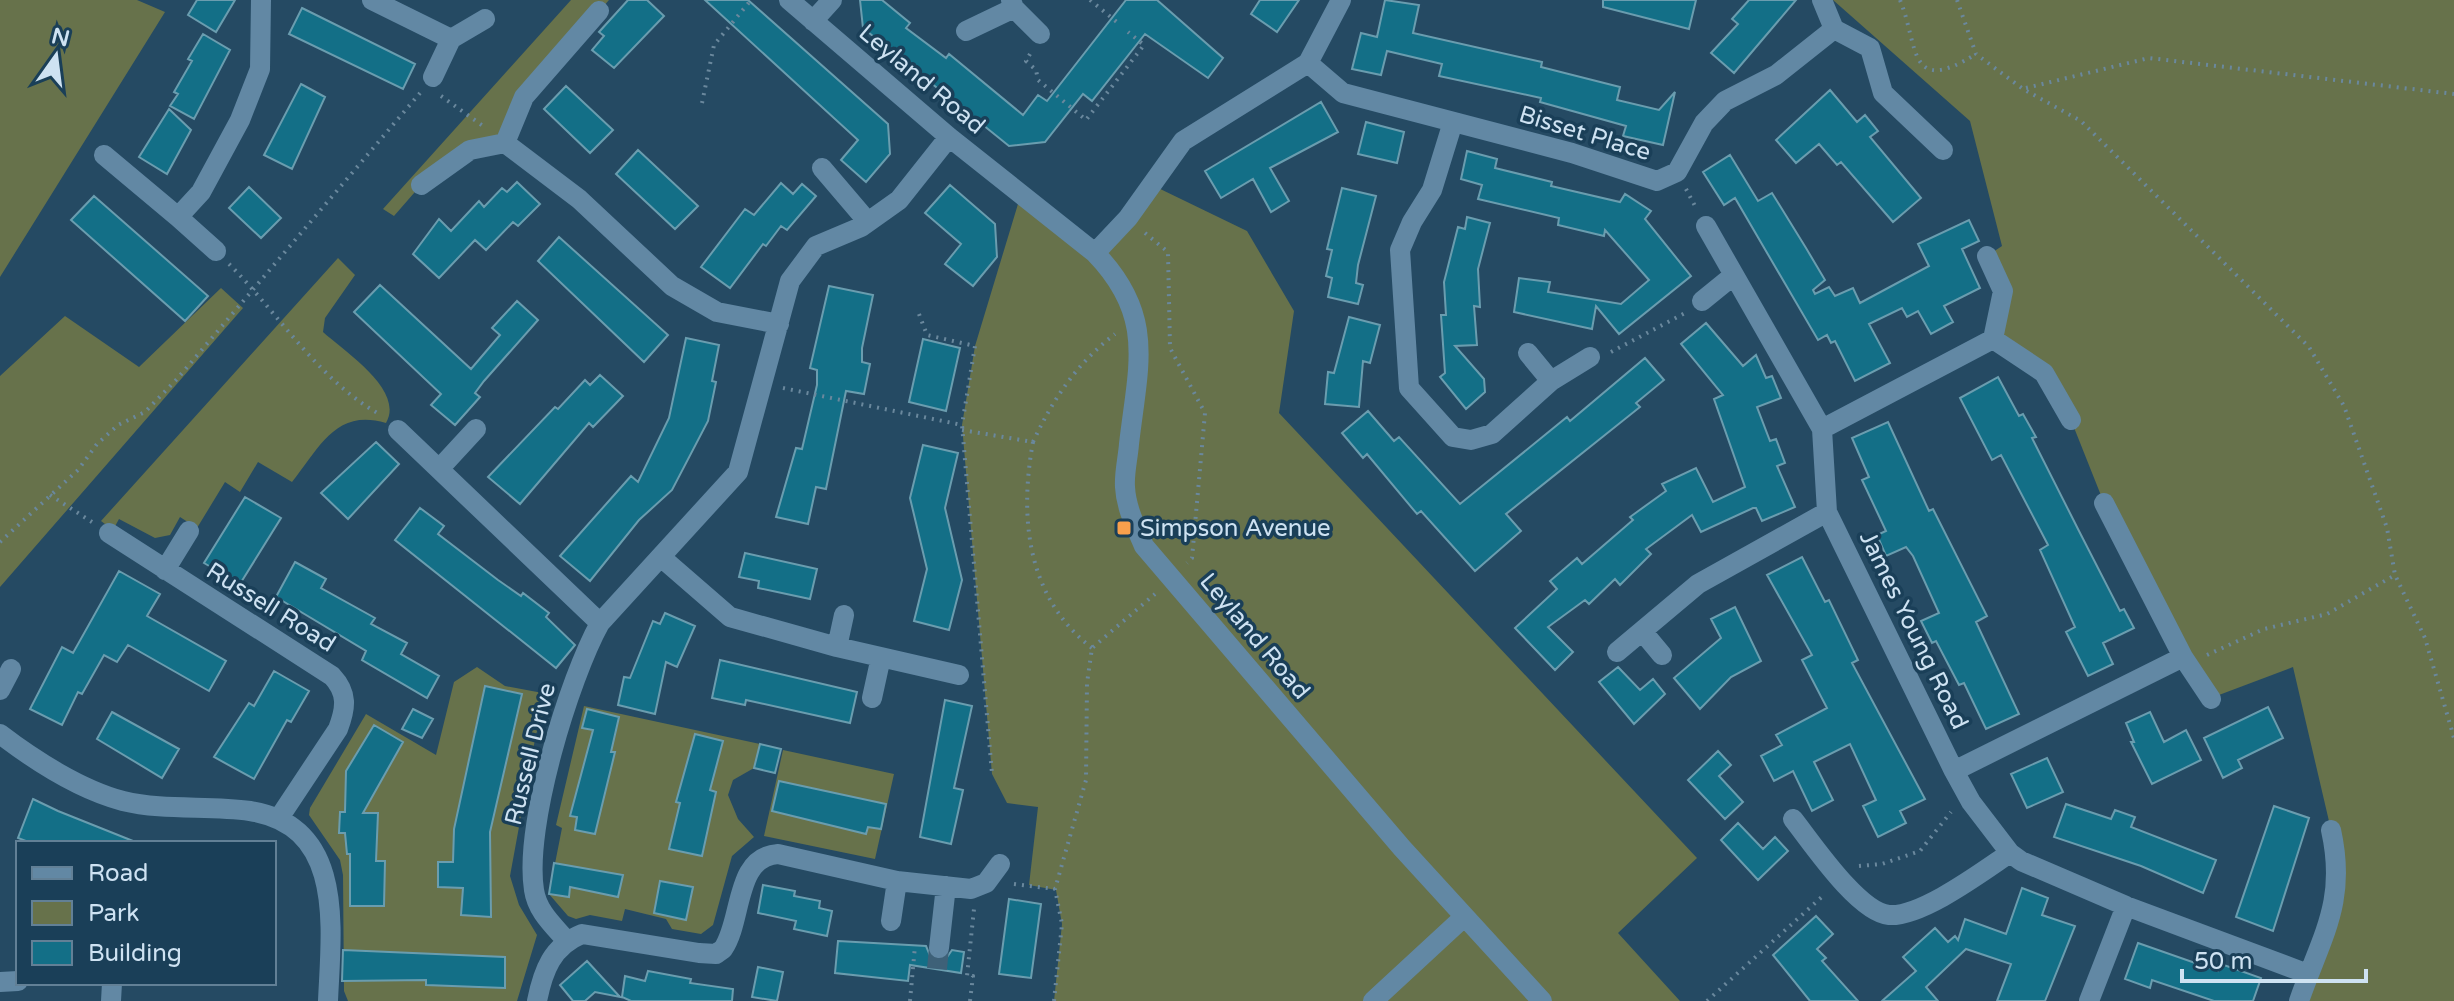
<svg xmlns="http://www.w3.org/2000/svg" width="2454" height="1001" font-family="'Varela Round',sans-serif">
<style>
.green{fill:#67724b}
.building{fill:#136f87;stroke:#6a9daf;stroke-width:2}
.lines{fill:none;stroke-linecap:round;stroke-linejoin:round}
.minor-tunnel{stroke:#3e6178;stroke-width:20;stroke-dasharray:20 10;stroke-linecap:butt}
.path{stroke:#6a889d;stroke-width:4;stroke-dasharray:2 6;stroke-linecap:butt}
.minor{stroke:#6288a4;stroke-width:20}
.poi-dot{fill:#f9a04c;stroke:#1a3f58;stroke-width:3}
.labels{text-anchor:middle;stroke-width:7;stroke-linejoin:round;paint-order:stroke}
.street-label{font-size:24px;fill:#cee2f2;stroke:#1a3f58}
.poi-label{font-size:24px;fill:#cee2f2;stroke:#1a3f58;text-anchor:start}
</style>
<rect width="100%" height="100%" fill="#254a63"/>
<path class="green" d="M0,0h137l28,12 -165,265z
M571,0h38l-71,80 -33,63 -84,42 -27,31 -11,-7z
M1833,0h621v1001h-155l40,-137 -46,-197 -82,31 -107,-195 -33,-83 -27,-47 -51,-34 10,-48 -16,-35 15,-10 -32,-125z
M1152,185l95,46 47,80 -15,102 418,445 -79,75 62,68h-626l8,-77 -6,-34 -27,-5 9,-78 -31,-4 -15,-29 -30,-349 13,-79 46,-152 74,59z
M338,258l17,17 -30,43 -2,14c22,20 82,58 63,91 -50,-15 -66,24 -94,59l-34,-20 -18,30 -15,-10 -28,46 -17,-11 -10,18 -15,3 -36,-19 -6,11 -12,-9z
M221,288l22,20 -243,279v-211l65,-60 74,51z
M477,667l28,19 43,8 2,7 -14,33 -26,142 9,29 18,30 -20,66h-169l-4,-10 -1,-116 -3,-15 -31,-45 1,-7 56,-94 70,41 18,-73z
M584,706l176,38 -6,24 -21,12 -5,15 10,24 16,18 -22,19 -19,69 -12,9 -29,-5 -6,-10 -41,-10 -3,12 -32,-6 -14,4 -8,-3 -19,-22 13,-66 -6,-3z
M783,750l111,24 -19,85 -111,-23z"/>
<path class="building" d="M197,0h38l-19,32 -28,-17z
M628,0h19l17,16 -50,52 -22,-18 12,-14 -5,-4z
M705,0h43l140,124 2,30 -24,28 -25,-22 17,-20z
M860,0h22l28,23 -4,5 40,30 3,-4 74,61 15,-20 9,6 79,-101h31l66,58 -15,20 -63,-44 -53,67 -9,-7 -38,48 -36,4 -146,-118z
M1260,0h39l-22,32 -26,-18z
M1385,0l34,5 -6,28 129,29 -1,5 79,20 -3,13 42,10 16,-18 -12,53 -40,-9 3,-10 -86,-24 1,-4 -102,-22 3,-12 -55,-13 -6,24 -29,-6 9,-36 16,4z
M1603,0h93l-7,29 -86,-22z
M1749,0h47l-62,73 -23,-20 27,-29 -6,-5z
M302,8l113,56 -12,25 -114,-55z
M203,34l27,16 -36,69 -24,-13 8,-12 -4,-2 18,-31 -4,-2z
M301,84l24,13 -33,72 -28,-14z
M566,86l47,44 -23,23 -46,-44z
M1830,90l27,32 8,-7 13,16 -8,6 51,61 -28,24 -52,-60 -4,3 -18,-21 -23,19 -20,-23z
M1321,102l17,30 -68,36 19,33 -18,11 -18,-33 -32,19 -16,-27z
M169,109l22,21 -24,44 -28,-17z
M1366,122l38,10 -7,31 -39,-9z
M638,150l60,56 -23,23 -59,-55z
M1467,151l30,8 -2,9 57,14 -1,4 69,16 5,-8 26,17 -6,8 46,57 -72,58 -23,-28 -4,23 -78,-17 5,-34 31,4 -2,10 73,12 28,-24 -44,-50 -1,6 -46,-11 1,-7 -81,-19 4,-14 -21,-6z
M1730,155l28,46 14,-8 34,55 19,32 -12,10 2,4 14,-7 6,9 18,-8 7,15 69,-37 -11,-22 51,-24 10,21 -17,8 18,39 -36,18 9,16 -22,12 -13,-23 -11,6 -5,-9 -33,16 21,39 -35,18 -20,-40 -4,2 -4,-8 -9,5 -83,-142 -11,7 -21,-33z
M517,182l23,22 -22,22 -5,-4 -27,28 -11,-10 -36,38 -26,-24 26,-35 12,12 28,-30 5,6 18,-19 5,4z
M781,183l12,11 9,-10 14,12 -29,34 -6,-4 -15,20 -3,-2 -33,44 -29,-21 44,-58 9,6z
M950,185l45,39 2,33 -24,29 -28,-22 16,-20 -36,-31z
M249,187l32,31 -20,20 -32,-30z
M1342,188l34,8 -18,69 -2,18 7,2 -5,19 -30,-7 4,-19 -6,-2 6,-26 -5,-1z
M94,196l114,100 -23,25 -114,-101z
M1467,217l23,6 -12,46 2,38 -6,-1 3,39 -22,1 29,33 1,13 -19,17 -26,-32 5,-4 -4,-58h5l-2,-33 14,-55 7,2z
M559,237l109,98 -24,27 -106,-101z
M380,285l91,84 29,-34 -8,-7 25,-27 21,19 -54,61 -9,12 5,4 -25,28 -24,-20 10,-11 -87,-82z
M829,286l44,9 -11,53v14l8,2 -6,30 -18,-3 -20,98 -10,-2 -8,37 -32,-7 20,-69 6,1 15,-64v-15l-7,-2z
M1349,317l31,8 -10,38 -7,-2 -4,46 -34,-3 3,-32 6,1z
M1706,323l37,43 13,-11 10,23 6,-2 9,22 -24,9 13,34 6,-2 9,24 -8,3 18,41 -33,14 -6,-13h-3l-52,24 -9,-17 -46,34 5,5 -31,31 -5,-6 -26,25 -4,-4 -37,27 25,25 -18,18 -40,-42 42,-39 -7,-8 27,-23 5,6 51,-44 -3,-3 36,-26 -4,-7 34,-16 17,34 32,-15 -31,-88 9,-4 -42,-51z
M686,338l33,7 -7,36 4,1 -8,39 -36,69 -33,30 -49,61 -30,-25 71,-80 7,6 31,-64z
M923,339l37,9 -14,63 -37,-9z
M1645,358l19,22 -28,23 4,4 -134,107 15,17 -46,40 -54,-60 -4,3 -50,-60 -4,4 -21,-25 26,-22 26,30 5,-4 61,67 107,-87 3,4z
M600,375l23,21 -30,31 -4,-4 -69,81 -32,-27 67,-70 3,2 27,-29 5,5z
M1998,377l21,39 4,-2 13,23 -4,1 47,93 41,80 4,-2 10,19 -31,15 10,21 -25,12 -22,-44 9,-5 -35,-77 8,-5 -47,-90 -9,5 -32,-62z
M1888,422l41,89 4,-2 54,107 -11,6 43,92 -33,15 -22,-46 -5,2 -23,-44 -4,2 -11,-22 18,-8 -26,-57 -7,-9 -20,9 -9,-21 9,-4 -24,-51 7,-3 -17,-39z
M376,442l23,22 -51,55 -27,-26z
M923,445l35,8 -13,55 17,72 -13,50 -35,-9 13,-52 -17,-71z
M245,497l36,21 -41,66 -36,-21z
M420,508l24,18 -6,8 60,46 23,16 2,-3 26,20 -3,4 29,28 -19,23 -161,-128z
M745,553l72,16 -7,30 -52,-11 1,-7 -20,-4z
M1802,557l23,45 4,-2 29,60 -6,3 73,136 -25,12 6,12 -28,14 -15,-31 13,-6 -26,-56 -36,18 19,38 -21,11 -19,-40 -19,10 -13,-25 21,-11 -6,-10 51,-27 -25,-48 10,-5 -45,-80z
M295,562l31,17 -5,9 54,30 -4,6 36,19 -6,11 38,22 -12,22 -65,-38 4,-9 -90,-54z
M119,571l41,23 -13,22 79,45 -17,30 -81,-46 -11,17 -13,-7 -22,39 -4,-2 -16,33 -32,-16 32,-62 11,6z
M1735,607l26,54 -30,16 -31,32 -26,-31 47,-40 -10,-19z
M665,613l30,13 -18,41 -11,-5 -11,52 -37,-9 6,-28 6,1 23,-57 7,3z
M720,660l137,32 -7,31 -104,-23 -1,5 -33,-7z
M1618,667l22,23 13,-11 12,15 -31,30 -35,-42z
M274,671l35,20 -18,31 -4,-2 -33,59 -40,-22 35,-54 5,3z
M485,686l37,8 -32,138 1,85 -30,-2 2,-27 -25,-1v-25h15l1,-33z
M945,700l27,6 -18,82 9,2 -12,54 -31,-7z
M2268,707l15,31 -45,22 4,8 -19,10 -19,-40z
M413,709l20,10 -11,19 -20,-9z
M587,709l32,8 -8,35h4l-20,82 -20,-4 2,-13 -7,-1 23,-86 -11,-2z
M112,712l67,37 -17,29 -65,-39z
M2150,712l14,30 22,-12 15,30 -49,24 -21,-42h3l-8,-19z
M374,725l29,17 -40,71h15l-2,48h9l-1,45h-34v-52h-3l-2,-21h-6l1,-21h5l1,-41z
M695,734l28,7 -13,49 6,2 -14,64 -33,-7 11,-46 -4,-1z
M760,744l21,5 -6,24 -21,-5z
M1718,751l13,14 -12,11 24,26 -18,17 -37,-39z
M2047,758l16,34 -36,16 -16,-34z
M779,781l107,23 -5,25 -13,-2 -2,7 -94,-23z
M33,799l25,12 80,32h-107l-13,-5z
M2066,804l45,15 4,-9 20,7 -4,10 85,33 -13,33 -62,-27 -87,-29z
M2274,806l35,12 -36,113 -37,-14z
M1738,823l25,26 12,-12 13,14 -30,29 -37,-40z
M554,863l69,12 -5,22 -48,-10 -1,10 -20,-3z
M660,881l33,6 -7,33 -32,-7z
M763,885l32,6 -1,5 26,5 -1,7 13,3 -5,25 -33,-7 2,-8 -38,-8z
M2022,888l26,10 -6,17 33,11 -30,75h-48l14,-37 -45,-15 -40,38 12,14h-56l34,-30 -13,-14 32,-29 13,14 7,-6 3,4 7,-21 41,15z
M1009,899l32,5 -10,74 -32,-4z
M1816,916l17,18 -16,15 9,9 -4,3 36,40h-48l-37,-46z
M838,941l88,5 5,12 7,3 7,-1 7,-10 12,2 -3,21 -51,-8 -2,16 -73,-8z
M2138,943l80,28 3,-7 40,14 -8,23h-39l-62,-21 -2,8 -25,-9z
M343,950l162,7v31l-79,-3v-5l-84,1z
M587,961l33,36 -25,-5 -10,9h-12l-13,-16z
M758,967l25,5 -6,29 -25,-4z
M648,971l43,8 -1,4 43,6 -1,12h-101l-9,-4 3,-21 20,5z"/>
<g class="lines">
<path class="minor-tunnel" d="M937,969l2,-21"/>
<path class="path" d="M1090,0l28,23
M1900,0c19,46 7,97 76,54
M1957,0l19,54 47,35 58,32 228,226 35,59 43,122 8,47 30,63 29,100
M1030,54l-4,7 10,9 2,10 48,40 58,-75 -16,-13
M2026,88l123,-30 305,36
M441,96l42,30
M702,103l12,-58 37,-45
M1686,189l9,17
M1145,233l23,19 2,96 35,65 -13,145 -5,5
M229,264c50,50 90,117 152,151
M919,314l8,21 48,11 -13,79
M1611,352l74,-39
M783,388l179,37 30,349
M962,430l71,12c-14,76 -6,156 59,206
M1033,442c20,-43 44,-79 82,-108
M50,495l42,27
M0,542l78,-72 19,-26 21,-19 27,-13 32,-33 243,-286
M2207,655l57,-26 63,-15 68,-39
M1859,866l23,-2 38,-13 31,-39
M1014,884l41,5
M910,1001l5,-55
M970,1001l3,-25h-6l7,-67
M1054,1001l8,-77 -7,-35 31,-109 1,-97 5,-35 63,-54
M1707,1001l118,-107"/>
<path class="minor" d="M372,0l79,39
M789,0l160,137 146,116c61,63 43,112 34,191 -1,14 -5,29 -4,43 1,21 11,40 19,59l258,302 140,153
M1014,8l26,26
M813,21l19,-21
M1834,29l36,19 13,45 60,57
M966,31l48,-23 -3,-8
M1308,63l35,30 229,60 85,28 20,-9 27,-49 21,-22 51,-26 58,-46 -12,-29
M433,77l18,-38 34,-20
M1453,122l-21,68 -20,32 -12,28 9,138 44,49 18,3 21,-6 59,-53 39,-24
M505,143l74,56 93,87 45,26 62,12
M104,155l74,62
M822,168l46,54
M421,185l49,-35 35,-7 19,-46 75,-86
M1706,226l116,203 5,83 127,259 17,31 39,51 11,8 105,45
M216,251l-38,-34 23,-25 39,-72 20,-51 1,-69
M1095,253l33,-35 55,-77 125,-78 33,-63
M1702,301l32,-26
M1993,339l51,34 27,47
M1528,353l23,28
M1822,429l171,-90 10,-48 -16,-35
M398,430l202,193
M440,468l36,-39
M109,533l223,143c16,17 14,32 6,53l-59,89
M662,558l68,59 107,30 122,28
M165,570l24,-39
M1642,631l20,24
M837,647l7,-32
M1617,652l81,-68 129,-72
M2183,657l28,42
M0,690l11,-21
M872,698l9,-41
M0,734c34,26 81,56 123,67 41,10 86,4 127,10 96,15 81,118 78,190
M1954,771l229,-114 -79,-154
M1793,819c19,24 65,93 96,96 33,2 94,-44 121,-62
M891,921l6,-40
M566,940c-13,-15 -29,-29 -32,-50 -10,-64 35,-211 66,-267l138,-151 52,-191 26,-35 45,-19 38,-27 50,-63
M939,948l7,-62
M0,982l18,-1
M111,1001l1,-18
M537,1001c6,-30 15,-55 45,-67l117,19 17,1 7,-5c20,-29 11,-92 55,-95l119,27 74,8 15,-6 14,-19
M1373,1001l91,-84
M2089,1001l37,-95 182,68
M2299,1001c23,-66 48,-99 32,-171"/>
</g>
<rect class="poi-dot" x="1116" y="520" width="16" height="16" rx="4"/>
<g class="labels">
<g class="street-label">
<text transform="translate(922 79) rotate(40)" y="8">Leyland Road</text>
<text transform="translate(1585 133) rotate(17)" y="8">Bisset Place</text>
<text transform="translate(271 607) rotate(32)" y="8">Russell Road</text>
<text transform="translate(1914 630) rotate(64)" y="8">James Young Road</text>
<text transform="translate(1255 636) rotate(50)" y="8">Leyland Road</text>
<text transform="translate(530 754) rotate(-76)" y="8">Russell Drive</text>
</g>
<g class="poi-label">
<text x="1140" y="536">Simpson Avenue</text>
</g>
</g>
<rect x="16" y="841" width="260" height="144" fill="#1a3f58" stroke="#628096" stroke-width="2"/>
<rect x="32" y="867" width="40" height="12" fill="#6288a4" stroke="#628096" stroke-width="2"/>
<text x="88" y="881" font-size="24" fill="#cee2f2">Road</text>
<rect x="32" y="901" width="40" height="24" fill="#67724b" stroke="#628096" stroke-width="2"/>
<text x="88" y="921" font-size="24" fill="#cee2f2">Park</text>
<rect x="32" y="941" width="40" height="24" fill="#136f87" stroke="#628096" stroke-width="2"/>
<text x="88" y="961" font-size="24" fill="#cee2f2">Building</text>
<g transform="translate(56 56) rotate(14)" stroke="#1a3f58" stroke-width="6" paint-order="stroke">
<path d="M0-6L14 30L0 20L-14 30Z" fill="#cee2f2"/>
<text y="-12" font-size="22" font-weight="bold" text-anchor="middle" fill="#cee2f2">N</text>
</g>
<path d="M2182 969v12h184v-12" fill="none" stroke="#cee2f2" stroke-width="4"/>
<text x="2194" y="969" font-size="24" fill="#cee2f2" stroke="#1a3f58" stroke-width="6" paint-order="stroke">50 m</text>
</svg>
